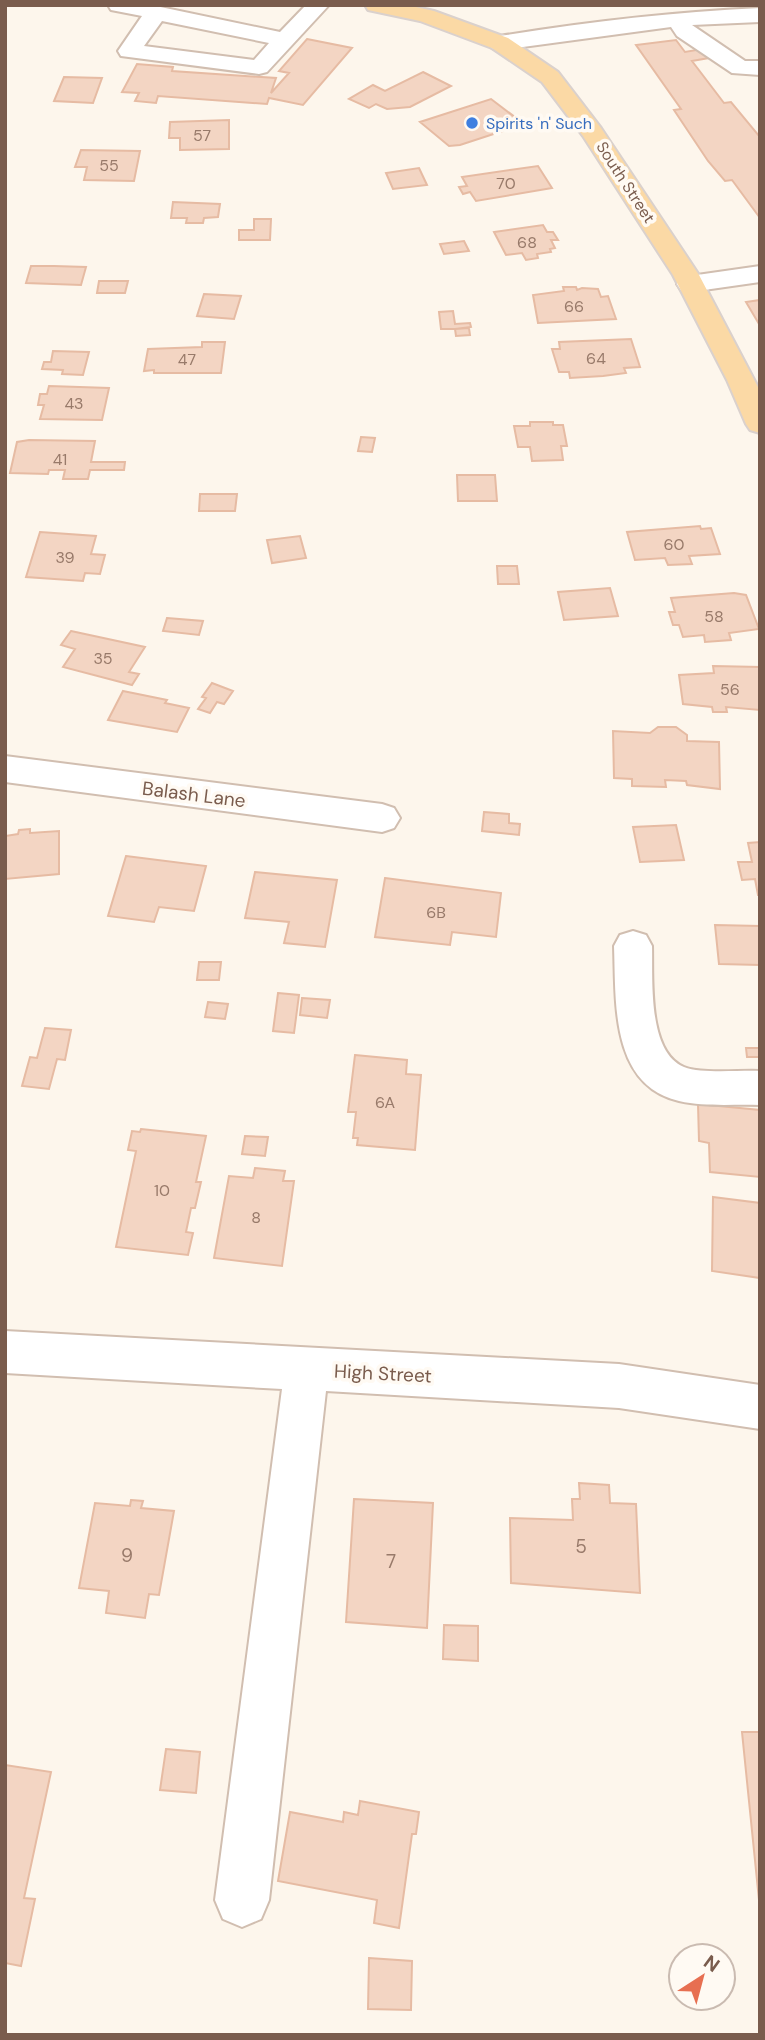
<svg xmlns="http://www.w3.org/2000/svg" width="765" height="2040" font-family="'DM Sans',sans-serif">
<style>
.building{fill:#f3d5c3;stroke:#e6bba3;stroke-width:2}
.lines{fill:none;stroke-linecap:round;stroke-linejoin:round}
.minor-casing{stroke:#d1beb0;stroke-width:4}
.major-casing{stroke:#dad1cd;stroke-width:4}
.minor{fill:#fff;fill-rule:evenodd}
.major{fill:#fbd9a5;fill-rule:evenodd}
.shop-dot{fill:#3f7fe0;stroke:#fffaf3;stroke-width:2.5}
.labels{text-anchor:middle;stroke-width:7;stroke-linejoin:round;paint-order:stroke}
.far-shop-label{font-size:16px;fill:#366cbe;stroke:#fffaf3;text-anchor:start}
.number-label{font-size:16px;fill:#987a6a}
.far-street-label{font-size:16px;fill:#7a5c4d;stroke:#fffaf3}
.street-label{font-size:19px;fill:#7a5c4d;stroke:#fffaf3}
.near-number-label{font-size:19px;fill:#987a6a}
</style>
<rect width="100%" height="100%" fill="#fdf6ec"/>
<path class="building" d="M307,39l45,9 -49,57 -34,-7 -2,6 -109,-8 -2,7 -21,-2 4,-8 -17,-1 15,-28 36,3 -1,4 104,7 -5,15 18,-20 -10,-2z
M676,40l9,12 17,-3 7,9 -17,3 32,42 7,-1 29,35v81l-28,-38 -7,1 -17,-20 -34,-51 7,-1 -45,-64z
M423,72l28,14 -41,21 -23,2 -11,-5 -7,4 -20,-9 24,-14 12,6z
M64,77l38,1 -9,25 -39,-2z
M491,99l33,25 -64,21 -11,1 -29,-24z
M229,120v29l-49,1v-12h-11l1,-16z
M81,150l59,1 -6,30 -50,-1 3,-13h-12z
M538,166l14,22 -76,13 -6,-9 -7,2 -4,-7 8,-1 -5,-9z
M419,168l8,17 -34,4 -7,-16z
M173,202l47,2 -2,13 -14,1 -1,5h-17l1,-5h-16z
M254,219h17l-1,21h-31v-10h15z
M543,225l4,7h6l5,8h-7l4,8 -5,1 1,3 -14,2 1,4 -12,2 -4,-7 -16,2 -12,-23z
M464,241l5,10 -25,3 -4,-10z
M31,266h23l32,1 -5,18 -55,-2z
M99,281h29l-3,12h-28z
M563,287h13l1,3 5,-2 16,1 3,8 7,-1 8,23 -78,4 -5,-28 31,-4z
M204,294l37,2 -7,23 -37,-3z
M760,300v24h-1l-13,-22z
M453,311l2,13 15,-1 1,4 -16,2 14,-1 1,7 -14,1 -1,-7h-14l-2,-17z
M631,339l9,28 -16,1 2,5 -23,3 -33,2 -1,-6h-10l-7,-23h8l-1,-7z
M202,342h23l-4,31h-67v-3l-10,1 4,-22 54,-2z
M53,351l36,1 -6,23 -21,-1 1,-4 -21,-1 2,-7h7z
M49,386l60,2 -7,32 -62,-1 4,-14h-6l2,-11h7z
M530,422h23v3h10l4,21h-6l2,14 -31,1 -2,-14h-12l-4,-21h16z
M361,437l14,1 -3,14 -14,-1z
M29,440l66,1 -4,21h34l-1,8h-34l-2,9h-25l2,-9h-16l-1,4 -38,-1 7,-31z
M457,475h38l2,26h-39z
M200,494h37l-2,17h-36z
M700,526l1,3 10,-1 9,26 -31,2 3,8 -24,1 -3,-7 -30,2 -8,-28z
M40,532l56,4 -5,18 14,1 -5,19 -15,-1 -2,8 -57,-4z
M300,536l6,22 -34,5 -5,-23z
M497,566h20l2,18h-21z
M610,588l8,28 -54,4 -6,-28z
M734,593l12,2 13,34 -30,4 2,7 -26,2 -1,-7 -21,2 -4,-12h-6l-4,-13h6l-4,-14z
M167,618l36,3 -4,14 -36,-4z
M71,631l74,16 -16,25 10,2 -7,11 -69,-18 12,-18 -14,-4z
M713,666l47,1v43l-34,-3 1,5h-14l-1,-5 -29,-3 -4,-29 35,-2z
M212,683l21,8 -9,13 -7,-2 -7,11 -12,-4 8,-11 -4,-1z
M123,691l44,9 -2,3 24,5 -12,24 -69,-12z
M658,727h18l11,8v6l32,1 1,47 -33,-4 -1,-4 -21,-1 1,7 -34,-1v-7l-18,-1 -1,-47 37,2z
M484,812l25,2v9l11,1 -1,11 -37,-4z
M676,825l8,35 -44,2 -7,-35z
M30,829v4l29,-2v43l-54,5v-43l13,-2 1,-4z
M760,842v53h-2l-3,-16 -13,1 -4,-18h14l-4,-19z
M126,856l80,10 -12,45 -35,-4 -5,15 -46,-6z
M255,872l82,8 -12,67 -41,-4 5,-21 -44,-4z
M385,878l116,15 -5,44 -44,-5 -2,13 -75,-8z
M715,925l45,1v39l-41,-1z
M199,962h22l-2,18h-22z
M278,993l21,2 -5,38 -21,-2z
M302,998l28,2 -3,18 -27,-3z
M208,1002l20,2 -3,15 -20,-2z
M45,1028l26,2 -6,30 -8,-1 -8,30 -27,-3 8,-29 7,1z
M746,1048h14v9h-13z
M355,1055l52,5 -1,14 15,1 -6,75 -58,-5 1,-7h-5l3,-26h-8z
M698,1104l62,6v67l-50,-5 -1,-29 -10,-2z
M141,1129l65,7 -10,46h5l-6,26h-4l-5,24 7,1 -5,22 -72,-8 20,-96 -8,-1 4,-19 8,1z
M245,1136l23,1 -3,19 -23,-2z
M255,1168l30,3 -2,10h11l-12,85 -68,-8 15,-82 24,2z
M713,1197l47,6v75l-48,-7z
M579,1483l30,2 1,18 26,1 4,89 -129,-10 -1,-65 63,2 -1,-21h8z
M354,1499l79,4 -6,125 -81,-6z
M131,1500l12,1 -2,7 33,3 -15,84 -10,-1 -4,24 -39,-5 3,-22 -30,-3 16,-85 35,3z
M444,1625l34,1v35l-35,-2z
M742,1732h18v168h-1z
M166,1749l34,3 -4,41 -36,-3z
M5,1765l46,7 -27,126 11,1 -14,67 -16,-3z
M360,1801l59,11 -3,22h-4l-13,94 -25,-5 3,-23 -99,-19 12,-69 53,10 1,-10 14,3z
M369,1958l43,3 -1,49 -43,-1z"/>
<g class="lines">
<defs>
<path id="minor" d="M108,5h43l129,27 26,-27h23l-62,67 -8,2 -138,-18 -3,-5 24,-35 -31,-6zM162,21l107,22 -15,17 -110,-14z
M760,8v14l-68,3 53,36h15v14l-28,-2 -55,-37 -6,-9 -171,23 -8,-2 -3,-5 3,-5 8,-2c86,-14 172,-24 260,-28z
M760,266v16l-70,10 -9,-2 -4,-6 4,-6 9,-2z
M5,756l377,48 12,4 6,10 -6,10 -12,4 -377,-50z
M633,931l13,4 6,11c1,32 -5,106 32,121 18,7 55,3 76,4v34c-27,-1 -55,2 -81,-4 -69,-16 -63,-100 -65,-155l6,-11z
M5,1331l614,33 141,21v44l-141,-21 -293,-17 -57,509 -8,19 -19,8 -19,-8 -8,-19 67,-511 -277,-16z"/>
<path id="major" d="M365,5h42l27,6 74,27 50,34 43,56 98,147 61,116v42l-10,-3 -4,-6 -19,-44 -54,-105 -90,-139 -41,-54 -50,-34 -72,-27 -52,-11z"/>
</defs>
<use href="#minor" class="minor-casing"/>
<use href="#major" class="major-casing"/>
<use href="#minor" class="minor"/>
<use href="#major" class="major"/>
</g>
<circle class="shop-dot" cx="472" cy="123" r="7"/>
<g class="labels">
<g class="far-shop-label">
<text x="486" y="129">Spirits 'n' Such</text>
</g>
<g class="number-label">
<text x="202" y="141">57</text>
<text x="109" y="171">55</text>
<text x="506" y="189">70</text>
<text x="527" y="248">68</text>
<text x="574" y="312">66</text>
<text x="596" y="364">64</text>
<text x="187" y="365">47</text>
<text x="74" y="409">43</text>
<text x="60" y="465">41</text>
<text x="674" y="550">60</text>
<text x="65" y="563">39</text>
<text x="714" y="622">58</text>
<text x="103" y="664">35</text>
<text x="730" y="695">56</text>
<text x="436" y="918">6B</text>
<text x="385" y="1108">6A</text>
<text x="162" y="1196">10</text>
<text x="256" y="1223">8</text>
</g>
<g class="far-street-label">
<text transform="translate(626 182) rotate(57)" y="6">South Street</text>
</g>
<g class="street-label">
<text transform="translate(194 794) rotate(7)" y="7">Balash Lane</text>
<text transform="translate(383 1373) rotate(3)" y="7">High Street</text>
</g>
<g class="near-number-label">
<text x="581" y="1553">5</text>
<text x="127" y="1562">9</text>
<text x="391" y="1568">7</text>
</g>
</g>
<rect width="765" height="2040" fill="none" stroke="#7a5c4d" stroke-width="14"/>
<g transform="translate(702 1977) rotate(36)"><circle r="33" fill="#fffaf3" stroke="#cabbb1" stroke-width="2"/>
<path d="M0-5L12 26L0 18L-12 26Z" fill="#e76f51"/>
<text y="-10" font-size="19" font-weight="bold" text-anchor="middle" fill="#7a5c4d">N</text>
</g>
</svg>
